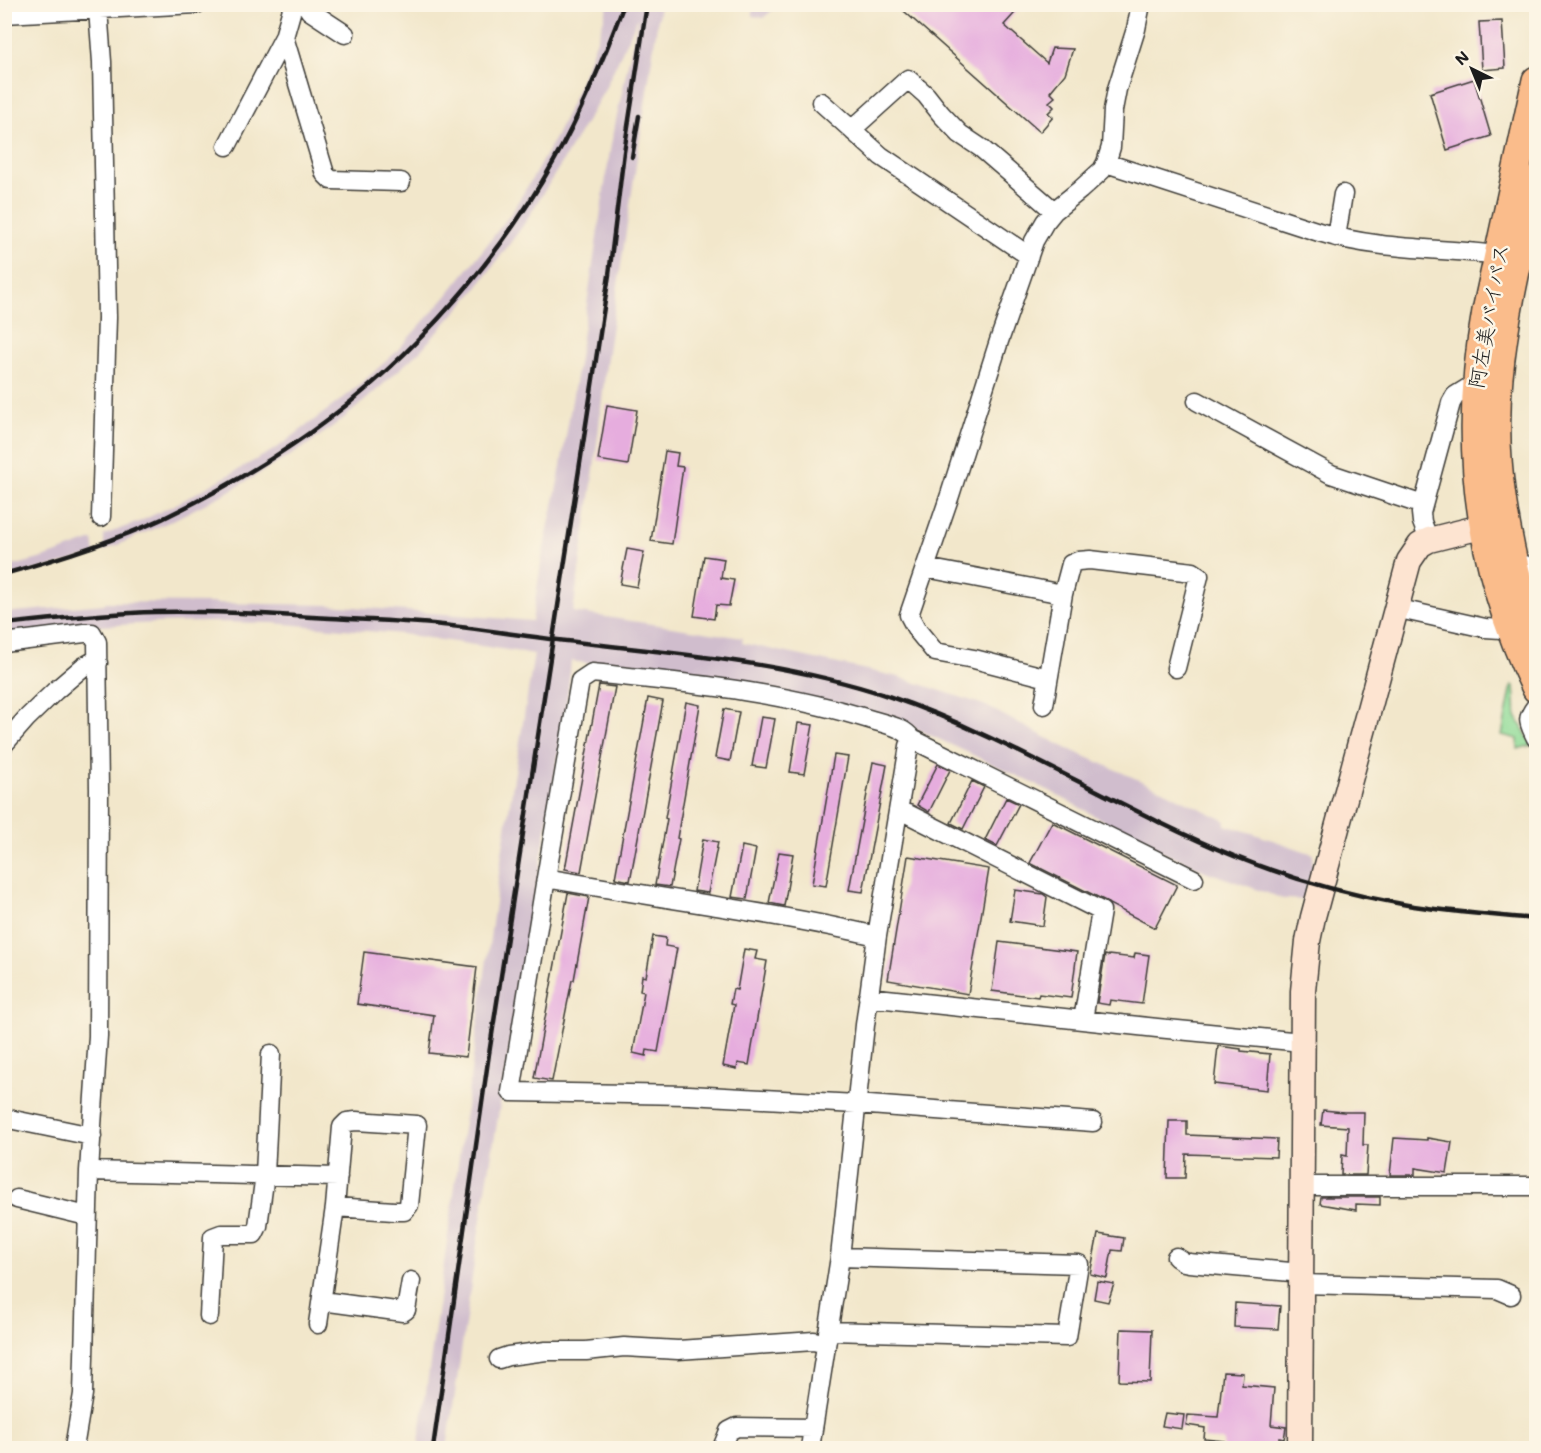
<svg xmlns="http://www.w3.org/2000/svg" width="1541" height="1453" font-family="Mali,'Klee One',sans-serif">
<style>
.industrial{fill:#d0bdcd}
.green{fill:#8fdb97;stroke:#567c5a;stroke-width:1.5}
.building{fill:#e6adde}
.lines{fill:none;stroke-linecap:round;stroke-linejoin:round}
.street-casing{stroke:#3c3a36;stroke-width:21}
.secondary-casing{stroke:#3c3a36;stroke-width:27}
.primary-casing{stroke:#3c3a36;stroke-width:30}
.street{stroke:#fff;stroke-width:18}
.secondary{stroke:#fde4d1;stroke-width:24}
.primary{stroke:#fabc8b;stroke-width:27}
.rail{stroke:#1c1c1c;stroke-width:4.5}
.labels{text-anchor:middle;stroke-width:5;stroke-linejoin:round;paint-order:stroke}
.street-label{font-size:21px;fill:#1c1c1c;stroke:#fcf5e5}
</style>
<rect width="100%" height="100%" fill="#fcf5e5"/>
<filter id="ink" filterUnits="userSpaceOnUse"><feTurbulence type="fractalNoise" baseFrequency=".0167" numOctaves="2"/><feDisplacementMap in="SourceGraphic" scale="12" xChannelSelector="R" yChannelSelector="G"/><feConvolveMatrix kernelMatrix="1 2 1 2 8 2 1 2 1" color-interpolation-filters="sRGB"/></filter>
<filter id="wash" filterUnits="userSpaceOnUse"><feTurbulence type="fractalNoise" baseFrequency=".008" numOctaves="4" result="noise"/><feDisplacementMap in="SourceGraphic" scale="24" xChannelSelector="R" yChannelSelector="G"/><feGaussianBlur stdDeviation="1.35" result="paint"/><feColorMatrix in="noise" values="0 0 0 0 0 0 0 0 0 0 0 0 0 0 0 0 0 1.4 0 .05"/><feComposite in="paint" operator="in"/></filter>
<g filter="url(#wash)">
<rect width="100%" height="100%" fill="#f2e7cb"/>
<path class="industrial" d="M608,5h52l-54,360 -12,105 -21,142 170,26 -1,5 157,34 85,28 82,43 96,42 64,31 -1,4 27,8 61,21 -1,10 3,3 -9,33 -22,-1 -79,-28 -67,-31 -88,-49 -135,-63 -26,-10 -237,-46 -81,-11 -5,49 -89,533 -30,205h-29l84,-595 32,-199 -132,-20 -129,-11 -66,-1 -52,1 -91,5 -59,6 -1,-21 100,-9 2,-2 103,1 120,2 203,16 10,-64 17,-80 18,-106 34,-227 27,-127 -34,74 -41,70 -41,66 -48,65 -54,59 -51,46 -25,21 -41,30 -34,20 -45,26 -53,27 -67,30v-16l37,-14 41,-20 95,-53 73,-55 44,-39 49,-54 40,-50 28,-37 21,-34 24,-43 22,-48 21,-54z
M753,5v-1l26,1 -16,13 -10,-2z
M93,540l2,14 -38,11 -52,13v-10l38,-10z"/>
<path class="green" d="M1512,685l2,1 2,30 16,29 -14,4v-10l-16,-4z"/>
<g id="blocks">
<path class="building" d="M896,4h127l-19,21 43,38 5,-15 21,1 -8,25 -15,18 5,5 -6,5 5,5 -6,6 5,4 -13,15z
M1502,21l3,47 -23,2 -3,-48z
M1474,79l17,57 -44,14 -17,-57z
M607,405l30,5 -9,55 -30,-5z
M665,451l13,2 -2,13 7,1 -11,77 -21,-3z
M627,549l17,3 -7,35 -17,-3z
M704,556l20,3 -3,19 13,2 -5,26 -13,-1 -2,14 -20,-3z
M599,685l16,2 -34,185 -16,-3z
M648,698l15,3 -33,180 -15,-3z
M686,702l14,3 -23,133 2,1 -9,48 -15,-2 12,-66 -2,-1z
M724,709l15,3 -9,49 -15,-3z
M761,717l14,2 -9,49 -14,-2z
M798,723l15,2 -9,49 -14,-2z
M834,755l14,2 -22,129 -14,-2z
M873,762l14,3 -24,127 -14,-2z
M938,764l12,6 -21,42 -12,-7z
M972,781l12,6 -21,42 -12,-6z
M1006,798l13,6 -22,42 -12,-6z
M1052,822l125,63 -22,43 -46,-24 -3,-3 -76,-38z
M703,839l15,3 -10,51 -14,-2z
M742,846l14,3 -9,50 -15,-2z
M779,852l14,2 -9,52 -15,-3z
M908,856l81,13 -21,125 -80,-14z
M1015,890l28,4 4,3 -4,29 -33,-5z
M568,893l21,4 -15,83h-2l-20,101 -18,-3z
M653,936l13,2 -1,8 12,2 -19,104 -11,-2 -1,6 -13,-3 11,-61 -4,-1 2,-15 4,1z
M999,942l78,10 -6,46 -32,-4 -1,3 -46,-6z
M744,949l13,2 -2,8 12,2 -18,104 -11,-2 -1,6 -14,-3 11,-61 -4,-1 3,-15 4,1z
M364,952l113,15 -11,90 -37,-4 5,-38 -77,-11z
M1135,953l14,2 -7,49 -32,-4 -1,5 -12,-2 8,-48 4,1v-1l25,3z
M1218,1046l23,3v2l29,3 -3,36 -53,-6z
M1323,1110l21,2h20l-1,33h5l-2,30h-25l1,-20 5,1 1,-29 -27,-2z
M1169,1121h18v14l90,4 -1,18 -90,-3 -1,24h-18z
M1394,1138l33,2v-2l25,4 -5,31 -32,-5v7h-25z
M1321,1197h59v8l-24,-1v6l-36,-6z
M1098,1234l26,4 -2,13 -10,-1 -5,28 -17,-4z
M1097,1281l17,3 -6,18 -14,-3z
M1235,1303l45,3 -2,23 -44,-2z
M1121,1329l31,1 -2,52 -31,-1z
M1223,1372l20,1 -1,12 32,3 -3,37 15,2 -2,12 -5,-1 -1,11h-55l1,-8 -20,-2 1,-11 -19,-3 2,-10 30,2z
M1165,1413l19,2 -2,14 -20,-3z"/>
</g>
</g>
<g filter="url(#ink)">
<use href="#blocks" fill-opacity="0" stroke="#3c3a36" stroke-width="1.5"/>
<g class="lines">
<defs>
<path id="street" d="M305,4l5,7 35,23
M98,9l4,53 5,256 -6,199
M4,14l193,-10
M284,37l41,137 6,6 70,2
M821,102l60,54 148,100
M854,132l4,-8 50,-45 18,16 15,19 19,20 21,14 73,63
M227,146l57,-109 8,-28 4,-5
M1106,163l213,69c70,22 146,14 217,29
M1336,237l7,-43
M1197,401l134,73 92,31
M1429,540l-7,-18 -1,-9 30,-110 4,-7 21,-13
M1514,565h11l11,4
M926,568l137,26 8,-30 7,-3 12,-1 103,12 6,4 -23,92
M1395,608l90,20 16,1 8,-3
M4,643l80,-10h8l5,9 2,147 -1,247 -9,135 -6,223 -9,54
M1048,678l-74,-19 -39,-7 -18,-22 -8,-15 41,-120 49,-154 35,-100 11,-19 9,-11 26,-21 22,-20 4,-7 5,-16 2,-37 4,-21 19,-60 5,-25
M1044,705l19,-111
M1536,706c-11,14 -7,17 0,32
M4,744l22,-25 29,-28 28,-24 9,-5 6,1
M898,812l10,2 193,97 -18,109
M546,878c110,20 221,33 331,58
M868,997l289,31 145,14
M4,1118l88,18
M1093,1122l-237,-18 -167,-9 -178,-3 35,-214 34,-197 12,-8c94,10 189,18 280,47 13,4 32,7 40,19l282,140
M89,1171l249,6
M1301,1186h235
M17,1199l70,17
M1176,1257l8,5 5,1 113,10
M1301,1284l196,5 14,6
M322,1301l81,11 3,-2 5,-29
M209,1316l4,-79 8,-3h33l4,-8 7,-52 6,-120
M318,1324l17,-117 7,-80 5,-5 9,-1 61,4 -8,80 -5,6h-10l-59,-4
M828,1331l239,6 12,-73 -239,-7
M499,1359l9,-3 38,-5h40l38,-4 54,3 136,-9 12,3
M722,1448l7,-17 8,-4 76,1
M810,1448l30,-191 25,-232 12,-89 32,-190 3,-7"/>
<path id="secondary" d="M1300,1448l3,-457 5,-50 5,-24 96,-356 11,-16 9,-5 72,-18"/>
<path id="primary" d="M1536,80l-50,231c-24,131 -8,258 50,378
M1536,180c-14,65 -31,131 -37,197 -6,60 0,114 12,172 6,31 14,59 25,88"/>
</defs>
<use href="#street" class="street-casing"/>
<use href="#secondary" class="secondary-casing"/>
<use href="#primary" class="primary-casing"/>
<use href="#street" class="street"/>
<use href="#secondary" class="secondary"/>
<use href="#primary" class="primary"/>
<path class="rail" d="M632,157l7,-41
M4,574c54,-15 108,-32 158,-55 45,-22 89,-46 130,-74 104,-69 201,-175 262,-284 28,-50 50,-103 70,-157
M4,624c50,-5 101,-11 151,-12 58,-1 117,2 175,6 34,2 69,3 103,6 45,4 89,12 134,17 108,13 217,20 321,55 121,41 229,112 346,160 54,22 111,38 168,48 45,8 90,11 134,15
M433,1448l56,-394 120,-779 15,-123 23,-148"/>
</g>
</g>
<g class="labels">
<g class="street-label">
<text transform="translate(1489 316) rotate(-80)" y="7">阿左美バイパス</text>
</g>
</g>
<rect width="1541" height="1453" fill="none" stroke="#fcf5e5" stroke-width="24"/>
<g transform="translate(1472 69) rotate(317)" stroke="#fcf5e5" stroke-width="4.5" paint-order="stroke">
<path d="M0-4.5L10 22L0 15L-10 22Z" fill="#1c1c1c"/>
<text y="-9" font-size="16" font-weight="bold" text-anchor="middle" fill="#1c1c1c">N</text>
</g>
</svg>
